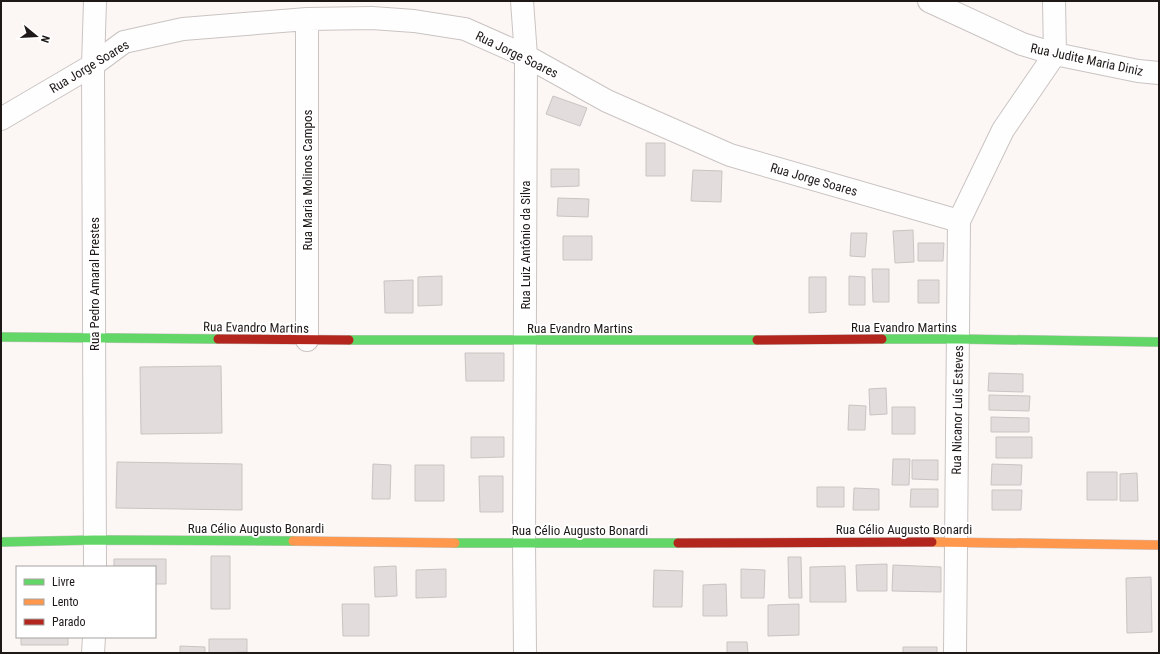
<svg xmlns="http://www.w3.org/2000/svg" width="1160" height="654" font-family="'Roboto Condensed',sans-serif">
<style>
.building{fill:#e2dddc;stroke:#c9c4c2}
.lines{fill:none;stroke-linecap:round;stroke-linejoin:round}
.street-casing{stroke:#c9c4c2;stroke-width:24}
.fast-casing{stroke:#c9c4c2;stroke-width:10}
.slow-casing{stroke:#c9c4c2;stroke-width:10}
.jam-casing{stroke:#c9c4c2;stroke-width:10}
.street{stroke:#fffefe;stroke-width:22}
.fast{stroke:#63d668;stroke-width:9}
.slow{stroke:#ff974d;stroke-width:9}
.jam{stroke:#b3261e;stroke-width:9}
.labels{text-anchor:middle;stroke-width:4;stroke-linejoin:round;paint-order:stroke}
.street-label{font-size:13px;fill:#1e1917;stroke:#fff}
</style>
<rect width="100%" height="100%" fill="#fcf7f5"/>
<path class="building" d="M553,96l34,12 -7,18 -34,-12z
M646,143h19v33h-19z
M551,169h28v17l-28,1z
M693,170l29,1 -1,31 -30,-1z
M558,198l31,1 -1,18 -31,-1z
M913,230l1,32 -19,1 -2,-32z
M851,233h16l-2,24 -15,-1z
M563,236h29v24h-29z
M918,243h26l-1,18h-25z
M872,269h17v33h-16z
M442,276v29l-24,1v-29z
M849,276l16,1v28h-16z
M809,277h17v35l-17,1z
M413,280v33h-28l-1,-32z
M918,280h21v23h-21z
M465,353h39v28h-38z
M221,366l1,67 -81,1 -1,-67z
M989,373l34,1v18l-35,-1z
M886,388l1,26 -17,1 -1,-26z
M989,395l41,1 -1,15 -40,-1z
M849,405l17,1 -1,24h-17z
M892,407h23v27h-23z
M991,417l38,1v14h-38z
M471,437h33v20l-33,1z
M996,437h36v21h-36z
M893,459h17l-1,26h-17z
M912,460h26v20l-26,-1z
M117,462l125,2v46l-126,-2z
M373,464l18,1 -1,34h-18z
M992,464l30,1 -1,20h-30z
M415,465h29v36h-29z
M1087,472h30v28h-30z
M1137,473l1,28h-18v-27z
M479,476h24v36h-23z
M817,487h27v20h-27z
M854,488l25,1v21h-26z
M911,489h27v18h-28z
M992,490h30l-1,20h-29z
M211,556h19v53h-19z
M788,557h13l1,41h-13z
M114,559h52v25h-11v-17h-41z
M887,564v27h-30l-1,-26z
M893,565l48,2v25l-49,-1z
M396,566l1,30 -22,1 -1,-30z
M845,566l1,36h-36v-35z
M446,569v28l-30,1v-28z
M741,569l24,1 -1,28h-23z
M654,570l29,1 -1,36h-29z
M1151,577l1,55 -25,1 -1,-55z
M726,584l1,32h-24v-31z
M342,604h27v32h-26z
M799,604v31l-31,1v-31z
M21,637h47v8h-47z
M209,639h38v13l-38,1z
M727,642h20l1,11h-21z
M180,646l25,1v6h-25z
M903,647h34v6h-34z"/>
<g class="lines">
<defs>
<path id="street" d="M522,1l4,55 -2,487 1,110
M929,1l93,43 33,10 83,17 21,2
M1,119l92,-54 31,-23 59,-13 124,-10 65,-1 42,3 51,8 61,27 81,45 123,54 229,66
M307,340v-321
M95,567l-2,-502 2,-64
M93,653l1,-16
M955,653l4,-432 44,-91 52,-76 -1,-53"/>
<path id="fast" d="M1,337l217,2
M882,339h76l201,3
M349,340h408
M1,542l94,-2 198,1
M455,543h223"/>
<path id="slow" d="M293,541l162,2
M932,542l227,3"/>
<path id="jam" d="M218,339l131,1
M757,340l125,-1
M678,543l254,-1"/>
</defs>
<use href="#street" class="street-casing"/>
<use href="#fast" class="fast-casing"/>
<use href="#slow" class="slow-casing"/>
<use href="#jam" class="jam-casing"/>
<use href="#street" class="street"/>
<use href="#fast" class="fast"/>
<use href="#slow" class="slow"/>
<use href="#jam" class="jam"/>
</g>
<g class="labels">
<g class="street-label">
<text transform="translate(517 54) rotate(26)" y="5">Rua Jorge Soares</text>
<text transform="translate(1087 59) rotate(12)" y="5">Rua Judite Maria Diniz</text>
<text transform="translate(89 66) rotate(-31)" y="5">Rua Jorge Soares</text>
<text transform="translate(814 179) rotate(16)" y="5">Rua Jorge Soares</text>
<text transform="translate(307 180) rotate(-90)" y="5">Rua Maria Molinos Campos</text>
<text transform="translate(525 245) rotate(-90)" y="5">Rua Luiz Antônio da Silva</text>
<text transform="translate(94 284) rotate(-90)" y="5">Rua Pedro Amaral Prestes</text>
<text transform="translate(256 327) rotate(1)" y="5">Rua Evandro Martins</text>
<text x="904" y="332">Rua Evandro Martins</text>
<text x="580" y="333">Rua Evandro Martins</text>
<text transform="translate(957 410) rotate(-89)" y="5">Rua Nicanor Luís Esteves</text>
<text x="256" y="533">Rua Célio Augusto Bonardi</text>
<text x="904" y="534">Rua Célio Augusto Bonardi</text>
<text x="580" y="535">Rua Célio Augusto Bonardi</text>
</g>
</g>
<rect width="1160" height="654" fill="none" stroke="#1e1917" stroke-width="4"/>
<rect x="16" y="566" width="140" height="72" fill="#ffffff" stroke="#a5a3a2"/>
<rect x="24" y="579" width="20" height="6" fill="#63d668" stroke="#a5a3a2"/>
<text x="52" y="586" font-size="12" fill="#1e1917">Livre</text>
<rect x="24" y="599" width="20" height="6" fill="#ff974d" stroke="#a5a3a2"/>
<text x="52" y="606" font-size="12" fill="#1e1917">Lento</text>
<rect x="24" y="619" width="20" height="6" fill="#b3261e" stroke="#a5a3a2"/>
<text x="52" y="626" font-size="12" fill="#1e1917">Parado</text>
<g transform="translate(36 36) rotate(108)" stroke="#ffffff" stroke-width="3" paint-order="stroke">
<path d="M0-3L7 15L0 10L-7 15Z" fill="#1e1917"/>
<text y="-6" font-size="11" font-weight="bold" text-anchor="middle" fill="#1e1917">N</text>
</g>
</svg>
